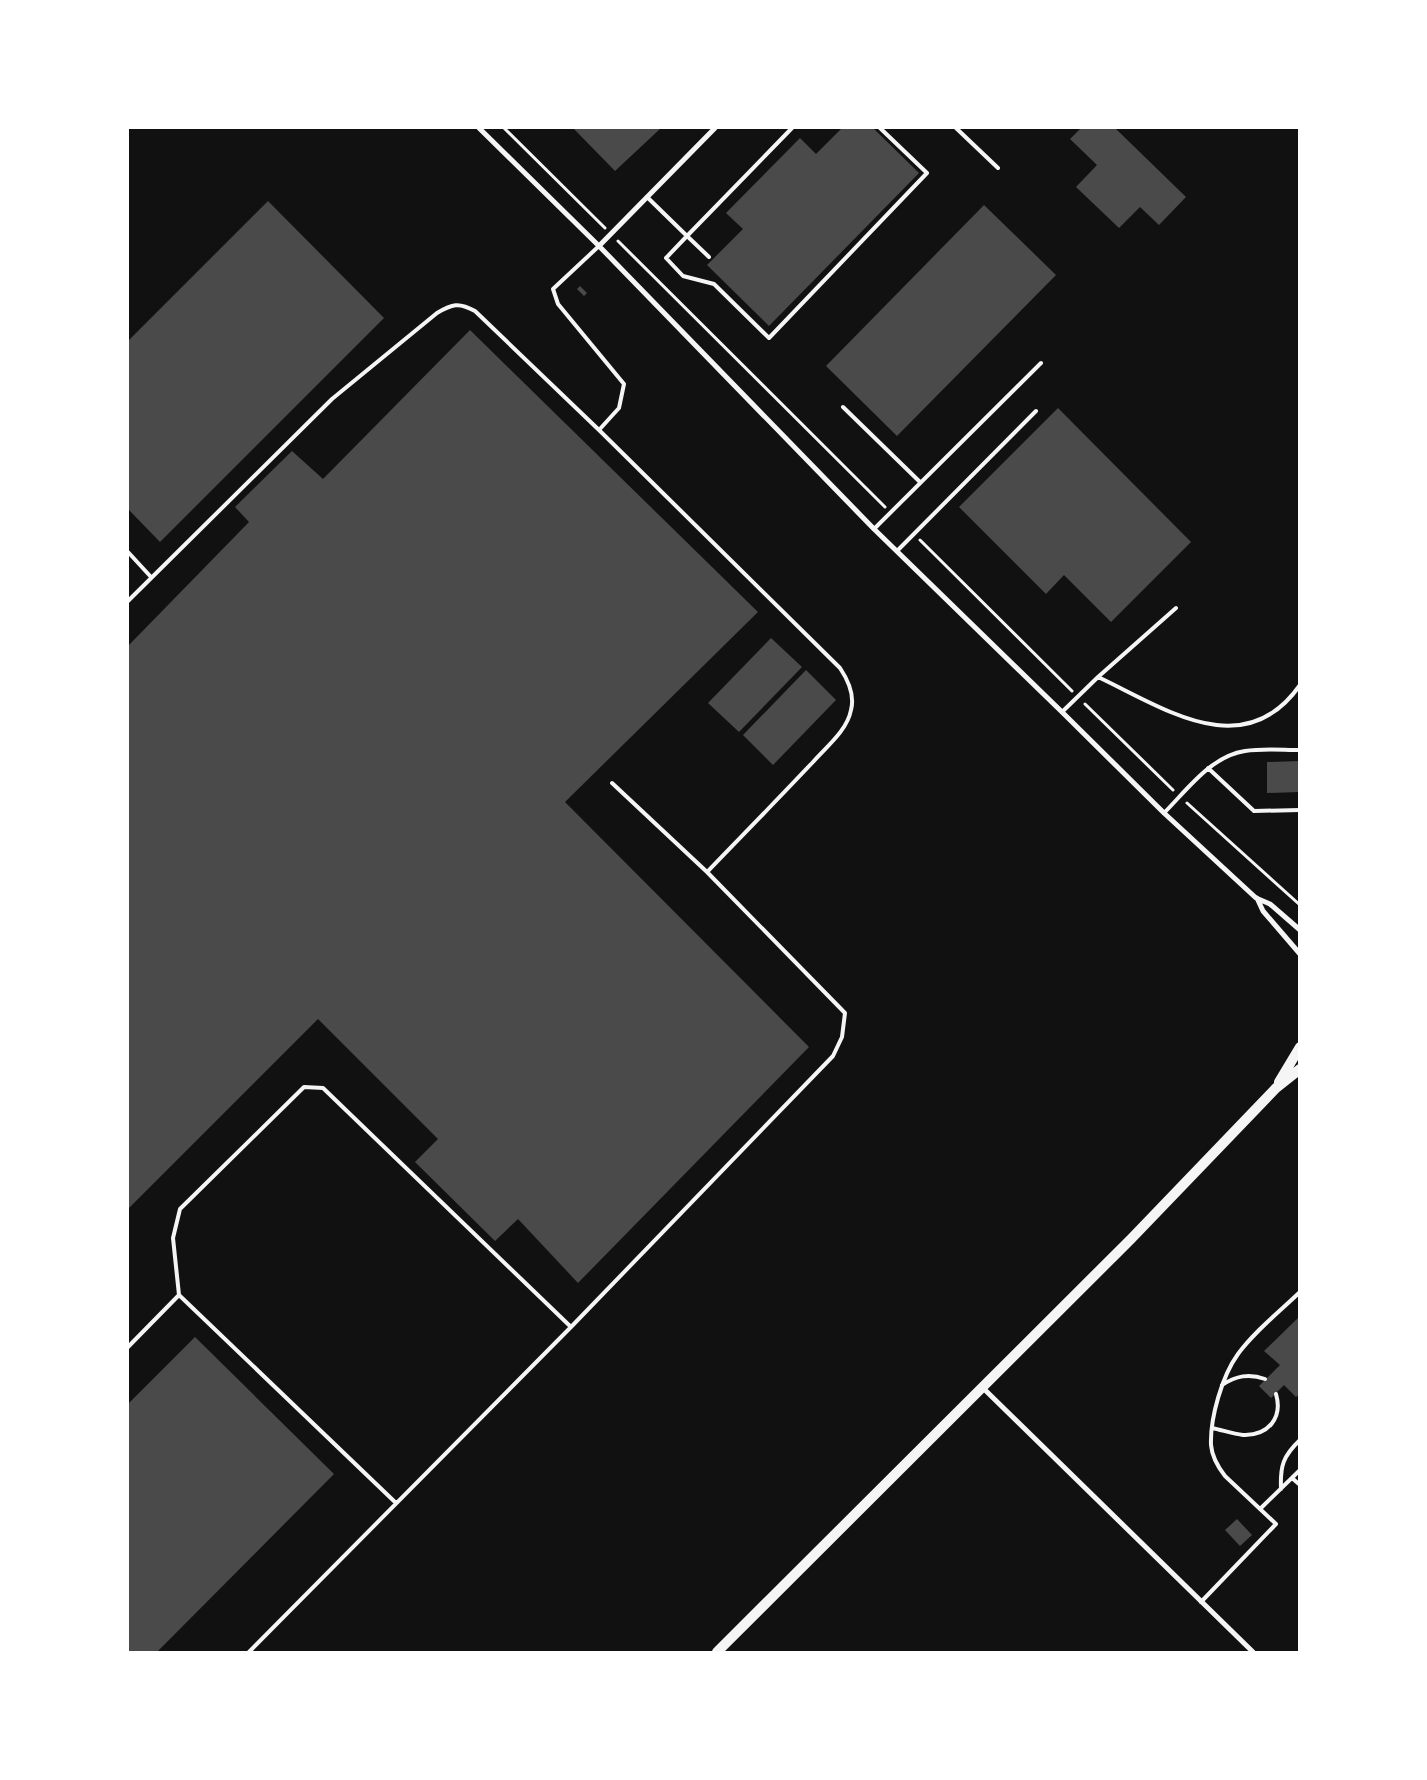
<svg xmlns="http://www.w3.org/2000/svg" width="1427" height="1780" font-family="Karla,sans-serif">
<style>
.building{fill:#4a4a4a}
.lines{fill:none;stroke-linecap:round;stroke-linejoin:round}
.path{stroke:#f5f5f5;stroke-width:3}
.service{stroke:#f5f5f5;stroke-width:4}
.minor{stroke:#f5f5f5;stroke-width:5}
.secondary{stroke:#f5f5f5;stroke-width:10}
</style>
<rect width="100%" height="100%" fill="#111"/>
<path class="building" d="M573,128h88l-46,43z
M842,128h31l46,45 -150,153 -62,-61 36,-36 -17,-16 74,-75 16,16z
M1081,128h34l71,69 -27,28 -19,-18 -21,21 -43,-41 21,-22 -27,-26z
M268,201l116,117 -224,224 -32,-33v-168z
M984,205l72,70 -159,161 -71,-70z
M580,286l7,7 -3,3 -7,-7z
M470,330l288,282 -193,190 244,245 -231,236 -60,-64 -23,22 -80,-79 23,-23 -120,-120 -190,190v-563l121,-124 -14,-15 57,-56 31,28z
M1058,408l133,134 -80,80 -47,-47 -18,19 -87,-87z
M771,638l31,29 -63,65 -31,-29z
M806,670l30,30 -63,65 -30,-30z
M1300,761v31l-33,1v-31z
M1300,1316v78l-4,3 -12,-12 -13,13 -12,-12 21,-21 -16,-14z
M195,1337l139,137 -177,178h-29v-248z
M1237,1519l15,16 -12,11 -15,-16z"/>
<g class="lines">
<path class="path" d="M504,128l101,100
M618,241l267,266
M920,540l152,151
M1085,704l88,86
M1187,803l113,102"/>
<path class="service" d="M956,128l42,40
M647,197l40,39 -21,22 17,18 31,8 55,54 158,-165 -47,-45
M709,257l-22,-21 105,-108
M843,407l77,75
M599,430l20,-22 5,-24 -66,-80 -5,-15 46,-43
M874,529l167,-166
M897,551l139,-140
M128,552l23,25
M128,601l204,-202 105,-86c15,-9 22,-11 38,-2l124,119 241,238c8,12 15,27 11,42 -4,21 -25,37 -38,52 -35,37 -71,74 -106,110
M1098,677c66,31 146,88 202,8
M1062,712l36,-35 78,-69
M1208,768l46,43 46,-1
M1164,813c23,-23 47,-57 81,-62 18,-3 37,-1 55,-1
M128,1347l51,-52
M1222,1385c14,-9 27,-12 43,-6
M1212,1428c10,2 21,6 31,7 25,1 40,-17 33,-41
M1292,1478l8,7
M1281,1489c-1,-23 2,-33 19,-49
M396,1503l-217,-208 -6,-57 7,-29 124,-122 19,1 248,239
M1260,1509l40,-39
M1201,1602l75,-78 -51,-48c-7,-9 -13,-19 -14,-31 -1,-27 11,-69 27,-91 17,-23 41,-42 62,-62
M249,1652l322,-325 262,-271 9,-19 3,-24 -138,-141 -95,-89"/>
<path class="minor" d="M479,128l120,118 275,283 188,183 102,101 92,85 14,6 30,26
M599,246l116,-118
M1257,898l6,13 37,43
M983,1388l270,264"/>
<path class="secondary" d="M1279,1082l21,-35
M717,1652l414,-413 145,-151 24,-19"/>
</g>
<rect width="1427" height="1780" fill="none" stroke="#ffffff" stroke-width="258"/>
</svg>
